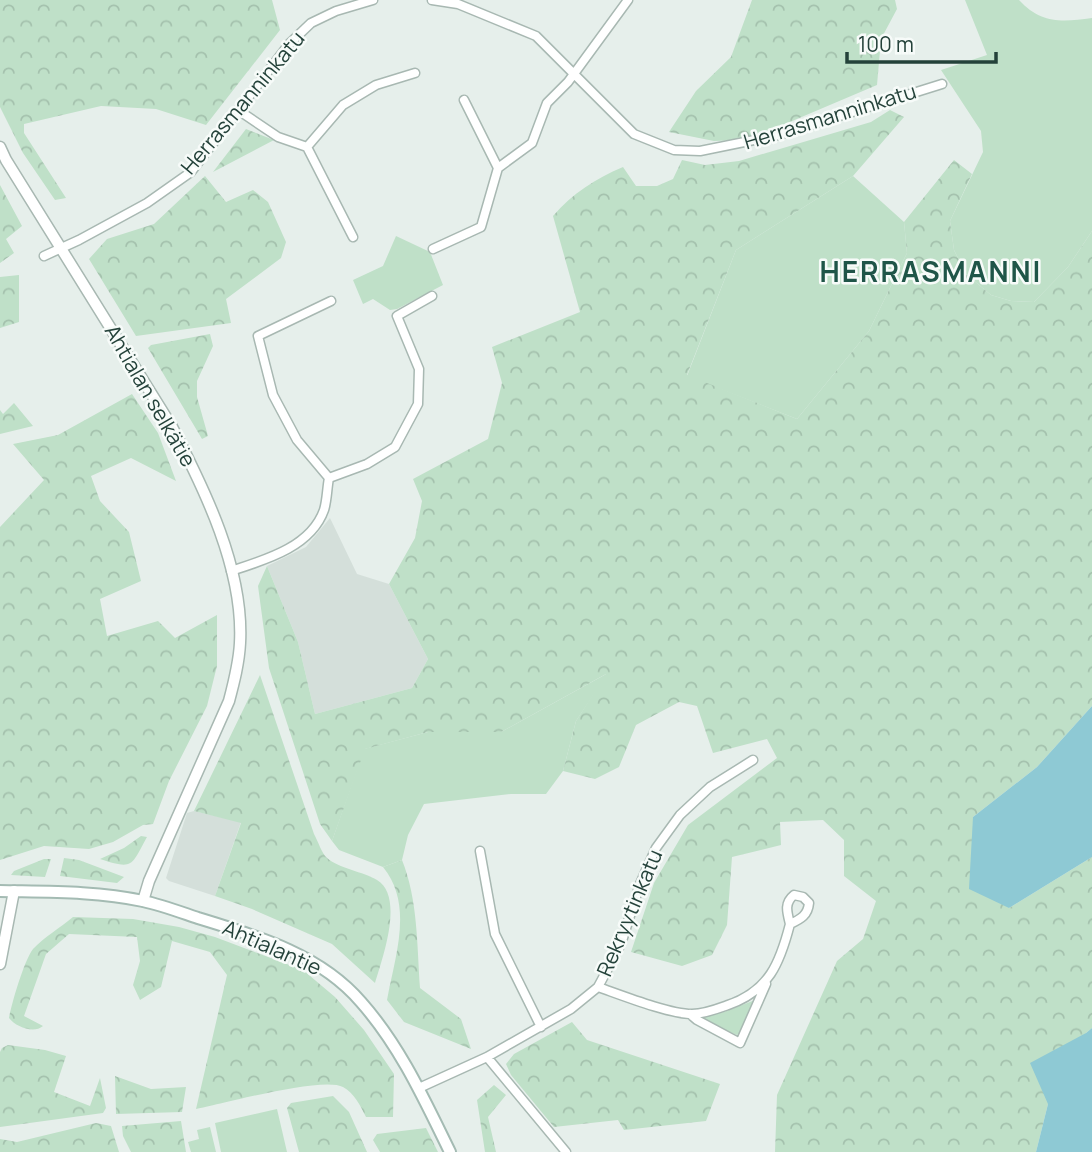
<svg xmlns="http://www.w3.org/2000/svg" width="1092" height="1152" font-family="Manrope,sans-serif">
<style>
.built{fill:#d4dfda}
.green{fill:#bfe0c8}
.forest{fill:url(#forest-crowns)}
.water{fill:#8ec9d4}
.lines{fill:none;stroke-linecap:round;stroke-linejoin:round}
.minor-casing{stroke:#a8b8b2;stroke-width:11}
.tertiary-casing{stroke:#a8b8b2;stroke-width:13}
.secondary-casing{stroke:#a4bbb3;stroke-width:14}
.minor{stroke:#fff;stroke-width:8}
.tertiary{stroke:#fff;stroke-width:10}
.secondary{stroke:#fff;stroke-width:10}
.labels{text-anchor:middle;stroke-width:5;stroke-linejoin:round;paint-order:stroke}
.street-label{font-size:21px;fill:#24423a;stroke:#f7fbf9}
.district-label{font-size:28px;font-weight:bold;letter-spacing:2px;fill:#1f5548;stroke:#f7fbf9}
</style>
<defs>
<pattern id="forest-crowns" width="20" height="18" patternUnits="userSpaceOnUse" patternTransform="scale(1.75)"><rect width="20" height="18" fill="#bfe0c8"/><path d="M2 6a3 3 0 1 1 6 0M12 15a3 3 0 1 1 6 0" fill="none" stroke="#a4c1ad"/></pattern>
</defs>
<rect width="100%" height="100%" fill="#e6efeb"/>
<path class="built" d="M330,518l27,56 32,10 39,75 -16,29 -97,26 -17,-72 -31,-76 39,-19z
M194,811l47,11 -26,74 -46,-15 -3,-3 21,-65z"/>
<path class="green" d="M965,0h54c22,24 43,22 73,18v213l-24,36 -34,35 -23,-1 -20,-6 -25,-21 -12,-24 -4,-29 33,-69 -2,-21 -40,-61 46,-15z
M853,176l51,46 3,31 -38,78 -72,88 -110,-43 49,-126z
M396,236l34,16 13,33 -46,24 -7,1 -17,-11 -10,5 -10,-24 30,-14z
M608,673l-32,48 -13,50 -17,23h-35l-87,10 -16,31 -6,25 -19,7 -44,-17 -7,-9 32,-92 64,-17h73z
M755,1000l-11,29 -7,6 -30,-13 -4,-5 21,-5z
M277,1109l10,43h-66l-6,-29z
M210,1127l6,25h-25l-3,-10 11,-3 -2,-9z"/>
<path class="forest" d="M0,0h272l8,30 -74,95 -50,-16 -55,-3 -77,18v9l42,65 -11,2 -32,-47 -23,-46z
M752,0h143l2,9 -16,30 -4,46 -106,45 -31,10 -26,1 -45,-9 27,-41 35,-34z
M890,110l14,7 -51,59 -117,74 -49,125 110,44 72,-88 38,-78 -3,-31 50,-62 18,14 -22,47 4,29 12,24 25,21 20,6 23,1 34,-35 24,-36v475l-55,61 -64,50 36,91 83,-51v171l-6,5 -38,71 -12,48h-261l2,-57 60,-134 26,-22 13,-38 -32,-25v-36l-21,-20 -43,2 1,23 -49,12 -5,68 -15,30 -30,11 -51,-14 23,-69 34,-58 89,-67 -10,-19 -54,14 -16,-47 -18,-4 -43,23 -17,42 -24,12 -32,-8 13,-50 30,-47 -105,58h-73l-63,17 -33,92 -12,-17 -51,-156 -11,-82 9,-20 31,76 17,72 97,-26 16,-29 -39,-75 26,-46 7,-37 -9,-22 75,-40 14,-56 -10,-36 88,-35 -27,-96c20,-23 42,-37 70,-49l13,19h21l16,-7 9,-19 23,5 34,-4 132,-39z
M246,129l28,11 -61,32z
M205,176l21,26 27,-12 15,12 18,40 -5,16 -55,41 5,24 -95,13 -47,-77 18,-20 47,-15z
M0,185l22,41 -16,13 8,14 -14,10z
M19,275v47l-19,6v-51z
M210,334l3,12 -16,35v16l11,39 -6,3 -54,-91 3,-3z
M132,394l26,39 18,48 -45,-23 -40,18 9,25 29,31 12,49 -41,18 7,37 51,-15 17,17 42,-23v51l-10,40 -38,75 -16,43 -10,1 -30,17 -24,7 -45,-3 -44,14v-333l44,-47 -31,-36 45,-9z
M14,403l19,23 -33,8v-24l3,4z
M260,675l54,159c4,7 8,20 13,24 11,10 37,14 50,22 28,17 5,79 -2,103l-43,-39 -80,-35 -37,-13 26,-73 -47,-12z
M141,836l6,1c-16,29 -13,33 -47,22l24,-11z
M64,858l15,2 45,17 -7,6 -57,-7z
M44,859h7l-6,18 -34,-2 3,-4z
M402,860c16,40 15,85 18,128l41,31 10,30 -67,-27 -17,-22c8,-44 27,-95 -4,-133z
M73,917l60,2 46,8 36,10 88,33 32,27 29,33 30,44 -1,43h-27c-6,-12 -12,-24 -23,-30 -20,-11 -121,17 -147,22l31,-134 -17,-23 -38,-11 -11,46 -21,13 -7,-15 7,-24 -3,-24 -68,-3 -23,20 -22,62 19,10c-9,8 -27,1 -34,-8 3,-16 15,-57 24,-69 11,-12 27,-21 40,-32z
M572,1022l15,18 133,44 -14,37 -82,9 -6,-10 -64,7 -43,-52 -5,-11 8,-10z
M8,1045l37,5 21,6 -12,36 36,14 10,-28 6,30 -3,5 -103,14v-75l2,-4z
M115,1076l36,13 35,-2 -4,25 -66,2z
M494,1085l12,10 -18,22 8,35h-11l-8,-52z
M333,1096l16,16 18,40h-68l-12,-44 4,-5z
M181,1121l5,31h-55l-8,-16 -1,-10z
M96,1123l15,3 8,26h-119v-13l17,3z
M426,1128l12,24h-58l-7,-12 4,-6z"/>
<path class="water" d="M1092,706v151l-83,51 -40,-19 4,-72 64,-50z
M1092,1028v124h-56l12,-48 -18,-41 56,-30z"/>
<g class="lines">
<defs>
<path id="minor" d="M432,0l26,4 78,32 98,98 40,16 26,1 79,-16 163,-51
M464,100l34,68
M238,110l40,27 29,10
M307,147l36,-42 33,-20 39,-12
M307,147l46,90
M498,168l34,-25 15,-40 21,-21 60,-82
M433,249l48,-22 17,-59
M44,256l35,-16 68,-37 44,-31 98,-128 22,-21 25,-12 37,-11
M329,478l38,-14 28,-17 23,-43 1,-35 -22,-53 35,-20
M329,478l-32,-38 -24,-45 -15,-59 73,-35
M231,571c34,-11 80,-24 93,-61 3,-9 3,-22 5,-32
M480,851l15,83 46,93
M598,987c23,8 71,27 94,27 12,0 25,-5 36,-9 41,-14 52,-42 62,-81 11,-5 18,-9 19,-21l-6,-6 -9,-2c-10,8 -7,17 -4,29
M690,1014l7,6 43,23 26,-59
M487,1057l79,95
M419,1088l68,-31 84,-48 27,-22 23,-43 19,-60 16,-36 24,-33 30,-28 43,-27"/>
<path id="tertiary" d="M0,147l6,13 166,267c33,63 72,143 68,216 -1,20 -6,39 -11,58l-80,180 -6,20
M0,964l14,-73"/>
<path id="secondary" d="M0,891c47,1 96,0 143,10 18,4 37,11 55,17 59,18 122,36 163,84 39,44 63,97 89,150"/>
</defs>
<use href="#minor" class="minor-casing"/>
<use href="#tertiary" class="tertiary-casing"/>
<use href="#secondary" class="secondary-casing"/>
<use href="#minor" class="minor"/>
<use href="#tertiary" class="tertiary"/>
<use href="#secondary" class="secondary"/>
</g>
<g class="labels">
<g class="street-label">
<text transform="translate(243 103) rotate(-50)" y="7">Herrasmanninkatu</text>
<text transform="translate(830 117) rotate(-17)" y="7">Herrasmanninkatu</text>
<text transform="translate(150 396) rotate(60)" y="7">Ahtialan selkätie</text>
<text transform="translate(630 913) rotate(-67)" y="7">Rekryytinkatu</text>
<text transform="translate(272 948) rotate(24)" y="7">Ahtialantie</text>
</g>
<g class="district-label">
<text x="931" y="282">HERRASMANNI</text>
</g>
</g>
<path d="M847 52v10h149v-10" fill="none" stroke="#24423a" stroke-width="3.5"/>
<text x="858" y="52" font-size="21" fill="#24423a" stroke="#f7fbf9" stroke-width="5" paint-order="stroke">100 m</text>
</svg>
